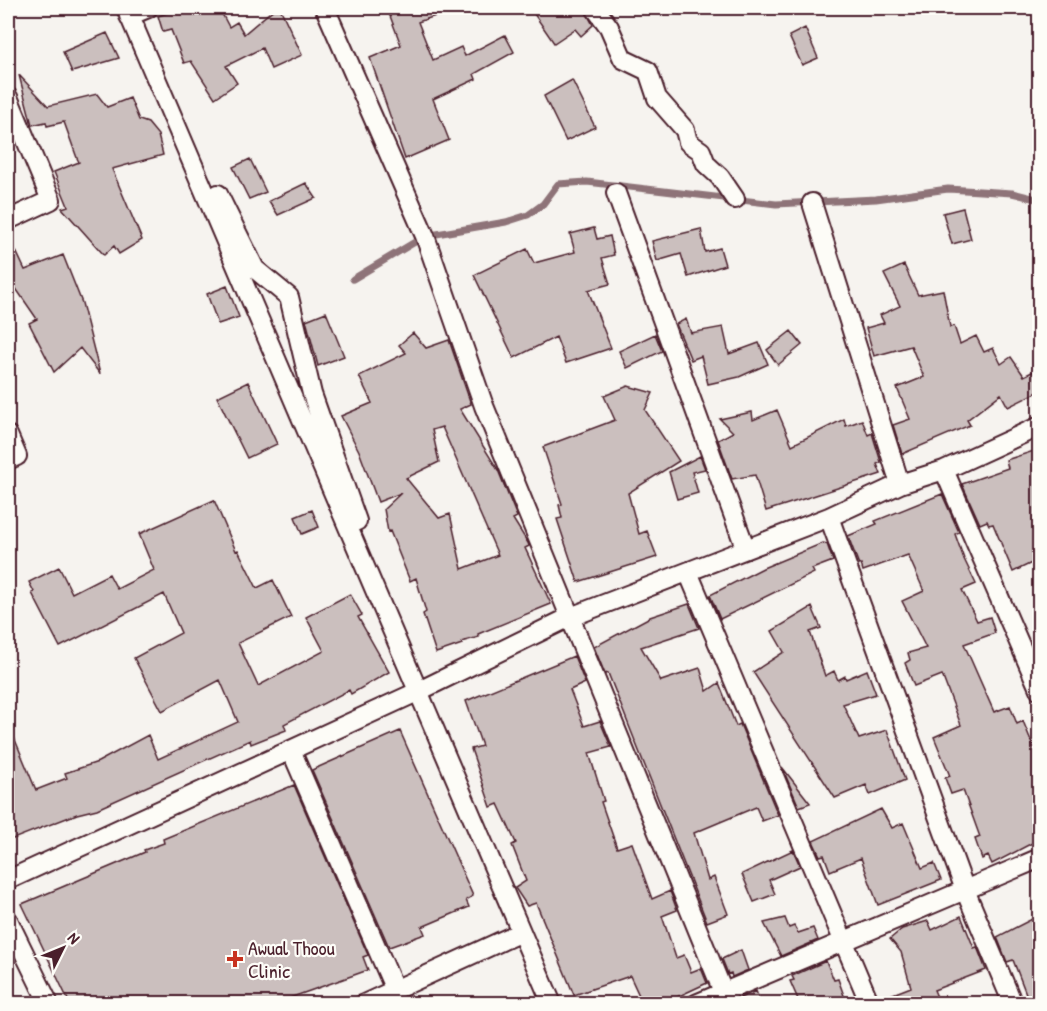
<svg xmlns="http://www.w3.org/2000/svg" width="1047" height="1011" font-family="'Patrick Hand',sans-serif">
<style>
.lines{fill:none;stroke-linecap:round;stroke-linejoin:round}
.stream{stroke:#8e7378;stroke-width:7}
.building{fill:#cbbfbe;stroke:#4a1f2b;stroke-width:1.5;fill-rule:evenodd}
.minor-casing{stroke:#4a1f2b;stroke-width:22}
.minor{stroke:#fdfcf7;stroke-width:18}
.poi-dot{fill:#c8321e;stroke:#fdfcf7;stroke-width:2}
.labels{text-anchor:middle;stroke-width:4.5;stroke-linejoin:round;paint-order:stroke}
.poi-label{font-size:20px;fill:#4a1f2b;stroke:#fdfcf7;text-anchor:start}
</style>
<rect width="100%" height="100%" fill="#f6f3ef"/>
<filter id="ink" filterUnits="userSpaceOnUse"><feTurbulence type="fractalNoise" baseFrequency=".0167" numOctaves="2"/><feDisplacementMap in="SourceGraphic" scale="12" xChannelSelector="R" yChannelSelector="G"/><feConvolveMatrix kernelMatrix="1 2 1 2 8 2 1 2 1" color-interpolation-filters="sRGB"/></filter>
<g filter="url(#ink)">
<g class="lines">
<path class="stream" d="M353,279l72,-43 81,-14 22,-7 15,-11 15,-20 29,-2 189,22 100,-5 72,-10 64,4 28,7"/>
</g>
<path class="building" d="M183,8h36l10,19 8,-5 7,12 31,-26h5l22,47 -31,14 -9,-21 -36,18 11,17 -22,15 -24,-37 -7,2 -13,-33 -8,2 -5,-16z
M387,8h63v3l-32,11 15,38 28,-13 4,9 40,-21 9,17 -40,22 2,5 -43,20 16,41 -44,19 -35,-101 31,-13z
M530,8h54l9,17 -12,11 -6,-7 -21,14z
M805,28l13,30 -16,7 -13,-29z
M107,33l12,25 -47,14 -9,-20z
M19,75l29,31 49,-12 10,13 23,-9 9,22 9,3 10,12 5,20 -51,14 30,71 -23,14 -5,-8 -10,9 -42,-47 6,-2 -14,-34 25,-10 -2,-4 -13,-36 -17,4 -1,-4 -14,3z
M572,80l23,47 -29,14 -22,-45z
M250,159l16,33 -17,7 -16,-32z
M306,183l10,15 -38,17 -9,-14z
M963,208l8,31 -19,5 -9,-31z
M594,228l3,11 13,-3 4,19 -12,3 8,26 -22,6 23,58 -45,15 -10,-26 -42,21 -40,-83 53,-26 7,14 41,-11 -5,-18z
M701,229l4,23 15,-4 5,17 -37,12 -7,-23 -24,7 -5,-20z
M8,234l17,36 38,-15 19,48 18,71 -20,-26 -26,24 -25,-49 8,-4 -29,-42z
M904,265l14,30 25,-5 7,37 4,-1 6,18 16,-8 8,16 9,-4 8,16 10,-7 13,19 16,-8v23l-32,16 -7,-13 -34,26 3,5 -68,29 -9,-29 17,-6 -13,-31 27,-11 -13,-31 -37,10 -8,-28 18,-5 -4,-8 20,-9 -16,-32z
M227,286l12,31 -21,7 -11,-30z
M326,312l18,44 -26,10 -12,-46z
M686,319l5,14 32,-6 6,27 30,-11 9,21 -29,13 -31,7 -7,-28 -10,4 -15,-36z
M791,331l11,14 -24,20 -11,-15z
M413,333l13,15 23,-8 22,64 -11,5 38,61 19,47 -4,2 15,24 1,3 -4,2 26,56 -73,30 1,3 -18,5 1,2 -26,9 -13,-39 3,-2 -10,-34 -6,3 -20,-50 -2,1 -4,-23 17,-16 -23,9 -19,-51 -18,-35 31,-13 -13,-27 47,-23 -7,-8zM442,427l56,128 -36,14 -12,-55 -11,4 -33,-40 33,-16 -7,-32z
M655,334l7,17 -35,17 -8,-17z
M248,382l29,62 -30,14 -30,-61z
M628,386l25,7 -8,17 34,51 -51,32 11,41 8,-3 10,26 -79,25 -21,-63 5,-1 -3,-13 3,-1 -19,-57 72,-27 -11,-24z
M777,410l15,35 52,-26 2,7 16,-6 6,15 4,-2 9,29 -4,2 4,10 -115,37 -11,-36 -23,4 -14,-39 15,-8 -13,-13 32,-7 1,8z
M1040,449v110l-27,13 -20,-48 -4,1 -2,-4 -7,3 -18,-40 46,-16 -2,-8z
M700,456l5,13 -13,3 6,21 -21,6 -8,-27z
M942,494l17,38 -4,2 9,25 12,25 -14,6 15,31 13,-4 5,16 -31,11 30,68 16,-6 7,18 6,-3 17,42v76l-48,25 -4,-8 -6,3 -7,-20 5,-2 -17,-47 -12,4 -6,-16 5,-2 -16,-39 27,-12 -19,-50 -28,11 -9,-23 5,-3 -2,-7 18,-5 -24,-47 22,-10 -16,-36 -45,16 -2,-7 -2,1 -11,-29 29,-12 -2,-3z
M214,500l22,51 2,-1 19,38 16,-8 18,37 -53,26 20,43 66,-35 -18,-34 44,-23 12,21 -4,2 31,55 -38,22 -2,-4 -65,34 2,6 -35,14 -1,-4 -153,69 -20,5 -69,27v-118l28,67 31,-12 -2,-5 33,-11 50,-27 10,24 80,-37 -18,-42 -58,31 -28,-53 47,-25 -17,-39 -104,53 -28,-54 2,-1 -5,-10 30,-15 13,26 37,-19 8,15 37,-19 -15,-36z
M312,510l7,17 -17,7 -7,-17z
M823,543l4,1 6,17 -21,8 2,4 -94,46 -10,-24 53,-27z
M689,604l10,24 -58,19 20,34 39,-13 7,23 12,-8 17,43 4,-2 38,91 -16,6 -6,-14 -62,26 14,47 6,-3 14,37 -21,8 -99,-249 -3,1 -11,-27 56,-30z
M812,607l9,21 -11,4 15,44 9,-5 4,9 7,-4 1,3 21,-9 9,24 -33,10 16,35 28,-9 18,50 -35,15 -4,-10 -31,13 -82,-126 31,-20 -12,-21z
M574,656l11,27 -15,7 14,36 16,-5 11,26 -22,6 15,48 -3,1 16,46 15,-5 20,56 18,-8 7,19 -15,6 14,42 8,-3 7,17 10,-4 6,15 -45,21h-19l-13,-28 -56,19 -38,-92 -9,3 -12,-18 11,-7 -14,-36 4,-2 -18,-39 -7,3 -20,-58 11,-3 -16,-45z
M400,731l73,165 -7,4 3,7 -47,20 3,7 -36,13 -77,-177z
M782,767l28,36 -11,4z
M294,785l74,170 -5,2 5,13 -81,29 2,5h-219l-48,-100 123,-52 -1,-2 20,-7 -1,-4z
M881,809l11,19 11,-5 19,45 12,-5 7,17 -63,25 -17,-47 -31,13 -6,-16 -4,1 -7,-15z
M793,850l7,16 -31,14 6,14 -21,8 -12,-28z
M1040,915v89h-10l-17,-44 -6,2 -10,-25z
M961,916l13,32 3,-1 9,23 -52,20 6,14h-59l-1,-5 31,-12 -10,-35 -11,-13 12,-10 26,-8 4,9z
M785,918l4,10 5,-2 4,7 15,-5 5,12 -37,16 -17,-33z
M741,950l7,20 -16,7 -1,-4 -3,1 -6,-15z
M826,961l8,19 4,-1 9,25h-47l-10,-23 4,-1 -2,-4z
M756,991l5,13h-19l-2,-6z"/>
<g class="lines">
<defs>
<path id="minor" d="M126,8l426,996
M325,8l100,228 59,170 244,598
M595,8l14,19 14,32 25,12 9,27 28,32 3,12 13,9 5,13 14,13 15,22
M135,27l-6,-11 19,-8
M8,97l43,103 -43,20
M616,193l129,354
M218,194l37,75 34,28 23,97 45,127
M812,203l88,281
M8,435l9,21 -9,4
M944,470l96,221
M829,517l136,373 48,114
M688,572l182,432
M291,750l104,240
M8,880l409,-188 151,-74 261,-101 71,-33 44,-14 96,-44
M8,920l41,84
M364,1004l157,-72
M696,1004l344,-146"/>
</defs>
<use href="#minor" class="minor-casing"/>
<use href="#minor" class="minor"/>
</g>
</g>
<path class="poi-dot" d="M232 950h6v6h6v6h-6v6h-6v-6h-6v-6h6z"/>
<g class="labels">
<g class="poi-label">
<text x="248" y="955">Awual Thoou<tspan x="248" dy="23">Clinic</tspan></text>
</g>
</g>
<rect width="1047" height="1011" fill="none" stroke="#fdfcf7" stroke-width="30"/>
<rect x="15" y="15" width="1017" height="981" fill="none" stroke="#4a1f2b" stroke-width="2" filter="url(#ink)"/>
<g transform="translate(63 948) rotate(47)" stroke="#fdfcf7" stroke-width="4.5" paint-order="stroke">
<path d="M0-4.5L10 22L0 15L-10 22Z" fill="#4a1f2b"/>
<text y="-9" font-size="16" font-weight="bold" text-anchor="middle" fill="#4a1f2b">N</text>
</g>
</svg>
